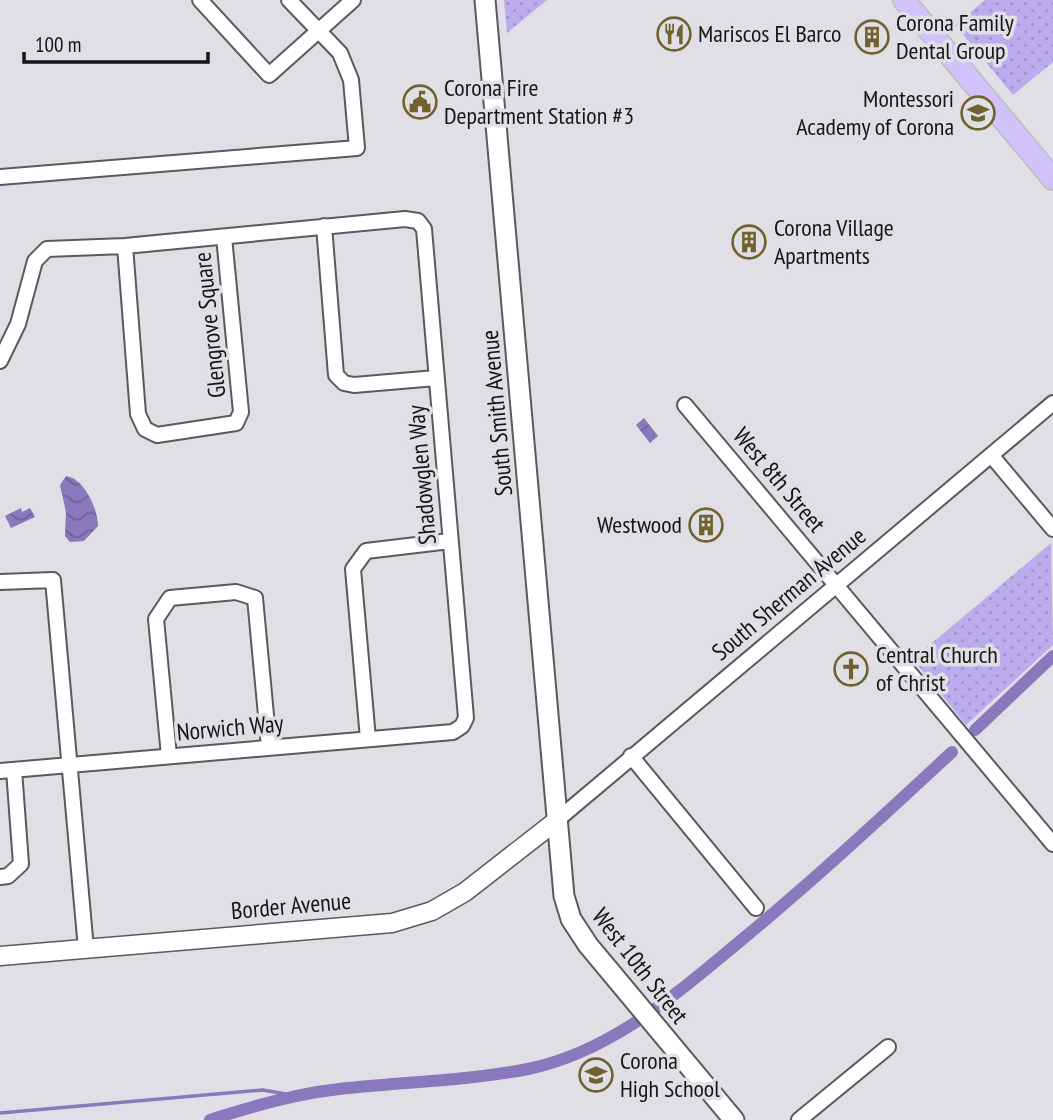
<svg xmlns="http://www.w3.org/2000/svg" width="1053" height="1120" font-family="'PT Sans Narrow',sans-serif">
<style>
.grass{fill:url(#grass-dots)}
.water{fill:url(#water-waves)}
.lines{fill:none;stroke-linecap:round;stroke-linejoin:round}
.stream{stroke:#8a78bd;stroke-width:3.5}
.canal{stroke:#8a78bd;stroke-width:12}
.minor-casing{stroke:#5a595e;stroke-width:18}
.tertiary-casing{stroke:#5a595e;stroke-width:21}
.secondary-casing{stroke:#5a595e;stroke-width:23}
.primary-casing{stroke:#bdbdbe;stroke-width:24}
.minor{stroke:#fff;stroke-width:14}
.tertiary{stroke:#fff;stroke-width:18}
.secondary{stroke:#fff;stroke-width:19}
.primary{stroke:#d1c2fa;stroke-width:21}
.labels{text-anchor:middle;stroke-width:7;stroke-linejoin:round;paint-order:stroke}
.poi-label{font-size:24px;fill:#151517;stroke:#e0dfe5;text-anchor:start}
.street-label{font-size:24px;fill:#151517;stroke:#e0dfe5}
</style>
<defs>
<pattern id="grass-dots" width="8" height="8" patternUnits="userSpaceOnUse" patternTransform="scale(1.75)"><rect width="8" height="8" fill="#bcacee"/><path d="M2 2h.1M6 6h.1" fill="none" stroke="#a193cb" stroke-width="1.8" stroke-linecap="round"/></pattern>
<pattern id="water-waves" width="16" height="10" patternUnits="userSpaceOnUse" patternTransform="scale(1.75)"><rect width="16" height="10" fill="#8a78bd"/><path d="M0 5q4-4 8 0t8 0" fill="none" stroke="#706199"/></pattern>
</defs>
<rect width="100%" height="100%" fill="#e0dfe5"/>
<path class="grass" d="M504,0h43l-40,33z
M985,0h68v62l-40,33 -58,-70z
M1051,543l2,102 -87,80 -53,-66z"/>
<path class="water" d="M644,418l14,18 -8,7 -14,-18z
M66,476c18,2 32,33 32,50l-14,15 -14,1 -5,-6 1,-24 -6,-27z
M21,508l1,4 8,-4 5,9 -24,11 -6,-12z"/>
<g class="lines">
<path class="stream" d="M0,1113l263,-23 34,6"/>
<path class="canal" d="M975,730l78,-74
M210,1120c42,-14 84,-26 129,-31 62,-7 127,-8 189,-20 83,-17 148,-75 211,-127 74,-61 143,-125 213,-190"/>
<defs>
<path id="minor" d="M200,0l69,75 84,-75
M0,177l357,-29 -6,-68 -11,-27 -51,-53
M324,226l12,149 8,8 10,2 82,-7
M125,246l13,168 7,15 12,6 79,-12 5,-11 -17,-175
M0,361l18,-37 17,-63 12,-12 78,-3 280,-27 13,2 6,8 42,489 -4,8 -9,6 -453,39
M685,405l368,439
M991,455l62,74
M0,582l53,-2 33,369
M368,739l-15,-170 13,-18 84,-10
M169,756l-13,-137 14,-21 66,-6 19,6 14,149
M631,756l125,152
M556,821l497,-418
M0,877l8,-1 13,-12 -7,-94
M799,1120l89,-73"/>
<path id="tertiary" d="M0,956l392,-33 40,-12 33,-19 91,-71"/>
<path id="secondary" d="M485,0l79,896 7,23 17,26 146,175"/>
<path id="primary" d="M904,0l149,179"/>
</defs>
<use href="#minor" class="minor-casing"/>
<use href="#tertiary" class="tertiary-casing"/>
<use href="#secondary" class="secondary-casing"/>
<use href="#primary" class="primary-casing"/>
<use href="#minor" class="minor"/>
<use href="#tertiary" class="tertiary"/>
<use href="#secondary" class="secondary"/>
<use href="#primary" class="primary"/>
</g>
<defs>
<symbol id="restaurant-ring" viewBox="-11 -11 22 22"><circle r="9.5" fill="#e0dfe5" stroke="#6f622f" stroke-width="1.5"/><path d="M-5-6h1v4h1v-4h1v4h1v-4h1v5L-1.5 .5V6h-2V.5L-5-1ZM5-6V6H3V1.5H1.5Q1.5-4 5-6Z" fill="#6f622f"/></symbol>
<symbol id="building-ring" viewBox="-11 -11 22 22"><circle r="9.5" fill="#e0dfe5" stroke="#6f622f" stroke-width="1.5"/><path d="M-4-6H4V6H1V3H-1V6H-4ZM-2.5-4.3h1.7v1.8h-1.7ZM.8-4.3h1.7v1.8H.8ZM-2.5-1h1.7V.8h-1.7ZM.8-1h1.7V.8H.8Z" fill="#6f622f"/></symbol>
<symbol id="civic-ring" viewBox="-11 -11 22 22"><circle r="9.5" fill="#e0dfe5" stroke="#6f622f" stroke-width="1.5"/><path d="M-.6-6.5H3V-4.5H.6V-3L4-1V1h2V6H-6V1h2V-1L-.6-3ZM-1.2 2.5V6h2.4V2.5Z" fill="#6f622f"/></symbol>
<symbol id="school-ring" viewBox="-11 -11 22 22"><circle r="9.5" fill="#e0dfe5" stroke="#6f622f" stroke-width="1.5"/><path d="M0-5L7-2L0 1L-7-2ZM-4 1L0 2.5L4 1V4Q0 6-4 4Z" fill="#6f622f"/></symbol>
<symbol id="church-ring" viewBox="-11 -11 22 22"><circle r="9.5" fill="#e0dfe5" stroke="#6f622f" stroke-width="1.5"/><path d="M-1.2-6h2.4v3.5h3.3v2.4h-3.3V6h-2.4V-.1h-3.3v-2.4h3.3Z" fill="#6f622f"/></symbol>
</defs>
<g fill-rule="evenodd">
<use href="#restaurant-ring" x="655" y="15" width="38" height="38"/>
<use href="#building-ring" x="853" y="18" width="38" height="38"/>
<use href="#civic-ring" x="401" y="83" width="38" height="38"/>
<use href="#school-ring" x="959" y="94" width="38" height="38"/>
<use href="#building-ring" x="730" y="223" width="38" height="38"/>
<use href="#building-ring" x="687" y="506" width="38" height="38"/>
<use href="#church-ring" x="832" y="650" width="38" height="38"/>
<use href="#school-ring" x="577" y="1056" width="38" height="38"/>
</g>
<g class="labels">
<g class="poi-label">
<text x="896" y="31">Corona Family<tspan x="896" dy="28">Dental Group</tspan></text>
<text x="698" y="42">Mariscos El Barco</text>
<text x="444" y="96">Corona Fire<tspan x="444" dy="28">Department Station #3</tspan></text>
<text x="954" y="107" text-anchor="end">Montessori<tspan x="954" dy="28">Academy of Corona</tspan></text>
<text x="774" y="236">Corona Village<tspan x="774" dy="28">Apartments</tspan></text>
<text x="682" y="533" text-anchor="end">Westwood</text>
<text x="876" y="663">Central Church<tspan x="876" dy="28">of Christ</tspan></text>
<text x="620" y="1069">Corona<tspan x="620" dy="28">High School</tspan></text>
</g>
<g class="street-label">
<text transform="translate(210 325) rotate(-96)" y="8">Glengrove Square</text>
<text transform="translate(497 413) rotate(-95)" y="8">South Smith Avenue</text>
<text transform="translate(422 475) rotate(-95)" y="8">Shadowglen Way</text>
<text transform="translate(779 480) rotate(50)" y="8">West 8th Street</text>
<text transform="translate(789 594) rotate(-40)" y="8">South Sherman Avenue</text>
<text transform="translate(230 728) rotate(-5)" y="8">Norwich Way</text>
<text transform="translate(291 906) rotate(-5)" y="8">Border Avenue</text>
<text transform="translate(640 966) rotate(52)" y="8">West 10th Street</text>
</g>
</g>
<path d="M24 52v10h184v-10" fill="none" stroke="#151517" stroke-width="3.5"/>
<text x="35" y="52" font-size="21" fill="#151517" stroke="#e0dfe5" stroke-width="5" paint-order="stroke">100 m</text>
</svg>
